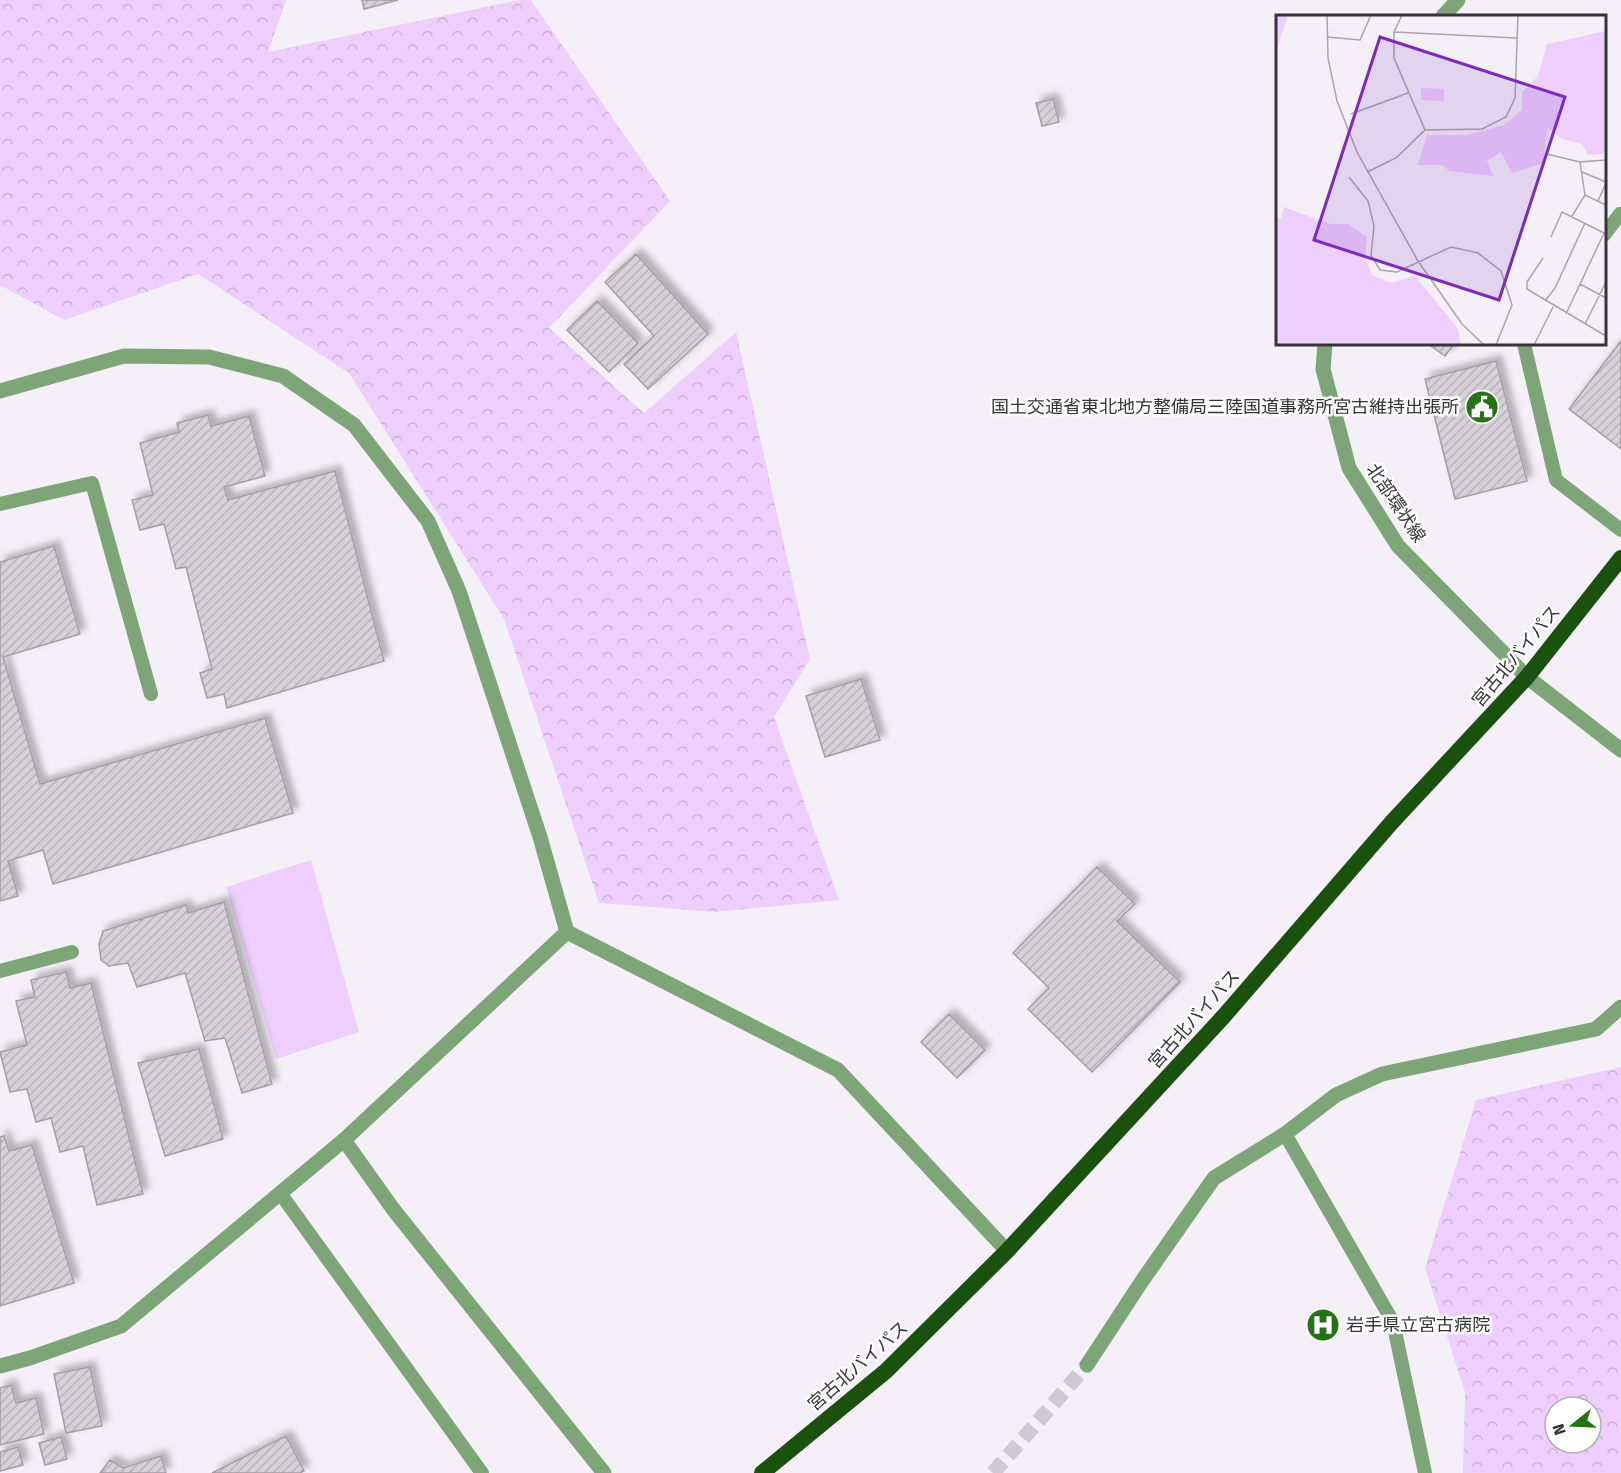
<svg xmlns="http://www.w3.org/2000/svg" width="1621" height="1473" font-family="'Fira Sans','Noto Sans JP',sans-serif">
<style>
.grass{fill:#edcefc}
.forest{fill:url(#forest-crowns);fill-rule:evenodd}
.building{fill:url(#building-hatch);stroke:#a39fa5;stroke-width:1.5;filter:url(#shadow)}
.lines{fill:none;stroke-linecap:round;stroke-linejoin:round}
.tertiary-tunnel{stroke:#cfcad1;stroke-width:15;stroke-dasharray:15 8;stroke-linecap:butt}
.service{stroke:#7ea577;stroke-width:14}
.minor{stroke:#7ea577;stroke-width:15}
.tertiary{stroke:#7ea577;stroke-width:15}
.trunk{stroke:#1a510e;stroke-width:16}
.labels{text-anchor:middle;stroke-width:5;stroke-linejoin:round;paint-order:stroke}
.poi-label{font-size:18px;fill:#363437;stroke:#fff;text-anchor:end}
.street-label{font-size:18px;fill:#363437;stroke:#fff}
.inset-road{fill:none;stroke:#a9a5aa;stroke-width:1.5}
.view{fill:#7b2cbf;fill-opacity:0.15;stroke:#7b2cbf;stroke-width:3}
.inset-edge{fill:none;stroke:#363437;stroke-width:3}
</style>
<defs>
<pattern id="forest-crowns" width="20" height="18" patternUnits="userSpaceOnUse" patternTransform="scale(1.5)"><rect width="20" height="18" fill="#edcefc"/><path d="M2 6a3 3 0 1 1 6 0M12 15a3 3 0 1 1 6 0" fill="none" stroke="#ccb2d9"/></pattern>
<pattern id="building-hatch" width="6" height="6" patternUnits="userSpaceOnUse" patternTransform="scale(1.5)"><rect width="6" height="6" fill="#d5d1d7"/><path d="M-1 1l2-2M0 6l6-6M5 7l2-2" fill="none" stroke="#b7b4b9"/></pattern>
<filter id="shadow"><feDropShadow dx="5.5" dy="-5.5" stdDeviation="3" flood-color="#0004"/></filter>
</defs>
<rect width="100%" height="100%" fill="#f5f0f7"/>
<path class="grass" d="M311,860l48,172 -83,27 -50,-172z"/>
<path class="forest" d="M0,0h286l-18,52 252,-52h11l139,201 -121,127 95,85 92,-81 74,327 -36,58 65,183 -123,12 -117,-9 -95,-284 -155,-246 -151,-99 -134,46 -64,-35z
M1621,1067v406h-158l2,-81 -40,-124 51,-168zM1555,1407h36v36h-36z"/>
<path class="building" d="M362,0h36l-34,9z
M1053,99l6,23 -17,4 -6,-23z
M636,254l72,80 -60,55 -24,-25 30,-28 -49,-54z
M597,301l41,42 -29,29 -42,-42z
M1621,341v108l-52,-40z
M1428,344h26l-9,12z
M1496,361l31,120 -72,18 -30,-120z
M208,415l3,11 38,-10 16,60 -41,11 4,13 107,-29 49,190 -157,47 -3,-14 -17,4 -7,-25 12,-4 -26,-102 -10,2 -12,-45 -24,6 -8,-30 21,-5 -13,-52 39,-11 -2,-9z
M54,546l26,88 -77,23 37,127 225,-66 28,95 -240,71 -10,-34 -35,11 10,35 -18,5v-339z
M861,679l19,61 -55,17 -19,-61z
M1097,867l38,37 -18,17 63,61 -88,90 -64,-63 21,-21 -36,-35z
M224,902l48,182 -30,9 -17,-55 -20,3 -20,-68 -48,14 -9,-24 -19,3 -8,-6 -2,-16 4,-13 83,-26 2,8z
M66,972l4,16 21,-5 52,211 -46,11 -14,-59 -23,6 -9,-34 -15,4 -9,-33 -17,3 -10,-40 27,-7 -11,-44 19,-4 -4,-17z
M949,1014l36,36 -28,28 -36,-36z
M199,1049l24,90 -58,17 -27,-93z
M4,1136l5,15 23,-6 42,138 -74,23v-169z
M90,1367l12,59 -36,7 -12,-59z
M11,1385l5,18 20,-5 8,36 -44,11v-57z
M286,1436l18,35 -4,2h-88z
M61,1437l6,22 -22,6 -6,-22z
M18,1447l5,18 -23,6v-19z
M161,1456l5,17h-66l10,-13 13,8z"/>
<g class="lines">
<path class="tertiary-tunnel" d="M993,1473l94,-108"/>
<path class="service" d="M1604,235l16,-21
M1524,344l32,136 65,50
M0,504l92,-21 59,211
M0,971l72,-19
M1285,1134l108,188 32,151
M280,1193l202,280"/>
<path class="minor" d="M0,391l124,-35 85,1 74,19 71,49 74,96 31,70 81,246 27,95
M0,1366l30,-8 91,-32 223,-186"/>
<path class="tertiary" d="M1443,16l15,-16
M1325,344l-2,25 26,99 49,78 129,131 94,73
M1087,1365l55,-84 72,-103 71,-44 51,-39 46,-21 214,-45 25,-22
M604,1473l-211,-264 -49,-69 223,-208 271,138 169,181"/>
<path class="trunk" d="M762,1473l124,-102 121,-120 217,-235 168,-194 135,-145 94,-119"/>
</g>
<defs>
<symbol id="civic-disc" viewBox="-11 -11 22 22"><circle r="9.5" fill="#267217" stroke="#fff"/><path d="M-.6-6.5H3V-4.5H.6V-3L4-1V1h2V6H-6V1h2V-1L-.6-3ZM-1.2 2.5V6h2.4V2.5Z" fill="#fff"/></symbol>
<symbol id="hospital-disc" viewBox="-11 -11 22 22"><circle r="9.5" fill="#267217" stroke="#fff"/><path d="M-5-5h3v3.5h4V-5h3V5h-3V1.5h-4V5h-3Z" fill="#fff"/></symbol>
</defs>
<g fill-rule="evenodd">
<use href="#civic-disc" x="1463" y="388" width="38" height="38"/>
<use href="#hospital-disc" x="1304" y="1306" width="38" height="38"/>
</g>
<g class="labels">
<g class="poi-label">
<text x="1459" y="413">国土交通省東北地方整備局三陸国道事務所宮古維持出張所</text>
<text x="1346" y="1331" text-anchor="start">岩手県立宮古病院</text>
</g>
<g class="street-label">
<text transform="translate(1396 503) rotate(56)" y="6">北部環状線</text>
<text transform="translate(1516 656) rotate(-50)" y="6">宮古北バイパス</text>
<text transform="translate(1194 1019) rotate(-48)" y="6">宮古北バイパス</text>
<text transform="translate(858 1366) rotate(-41)" y="6">宮古北バイパス</text>
</g>
</g>
<g transform="translate(1276 15)">
<rect width="330" height="330" fill="#f5f0f7"/>
<path d="M145,73l23,1v12l-23,-1z" fill="#edcefc"/>
<path d="M0,0h12l-12,37zM330,16v116l-3,7 -15,1 -6,-11 -20,-5 -14,-11 -5,35 -31,10 -11,-21 -14,9 6,15 -44,-5 -6,-6h-25l9,-30h40l37,-10 18,-15v-18l16,-16 9,-32zM8,192l46,17h18l19,13 -2,21 7,17 19,8 24,-7 43,53 3,16h-185v-126l5,-1z" fill="#edcefc"/>
<path class="inset-road" d="M51,0l1,43 9,43 20,51 61,109 44,63 22,21M126,0l-8,17v26l31,72M118,17l123,6M51,22l33,3 11,-25M75,99l57,-21M271,139l33,8M91,157l29,-14 29,-28 57,-1 24,-12 9,-19 3,-83M306,157l24,10M73,162l19,24 6,25 -3,29 9,15 17,2 54,-25 27,6 23,18 11,34 -16,40M309,180l-5,-33 26,-2M322,186l8,-18M296,201l13,-21 21,10M275,222l11,-25 44,22M267,243l-16,24v7l79,47M304,269l26,14M269,286l10,-13 30,-65M290,299l38,-81M309,309l21,-42M258,330l19,-38"/>
<path class="view" d="M104,22l185,60 -66,203 -185,-60z"/>
<rect width="330" height="330" class="inset-edge"/>
</g>
<g transform="translate(1573 1425) rotate(252)"><circle r="28" fill="#ffffff" stroke="#afaeaf" stroke-width="1.5"/>
<path d="M0-4.5L10 22L0 15L-10 22Z" fill="#267217"/>
<text y="-9" font-size="16" font-weight="bold" text-anchor="middle" fill="#363437">N</text>
</g>
</svg>
